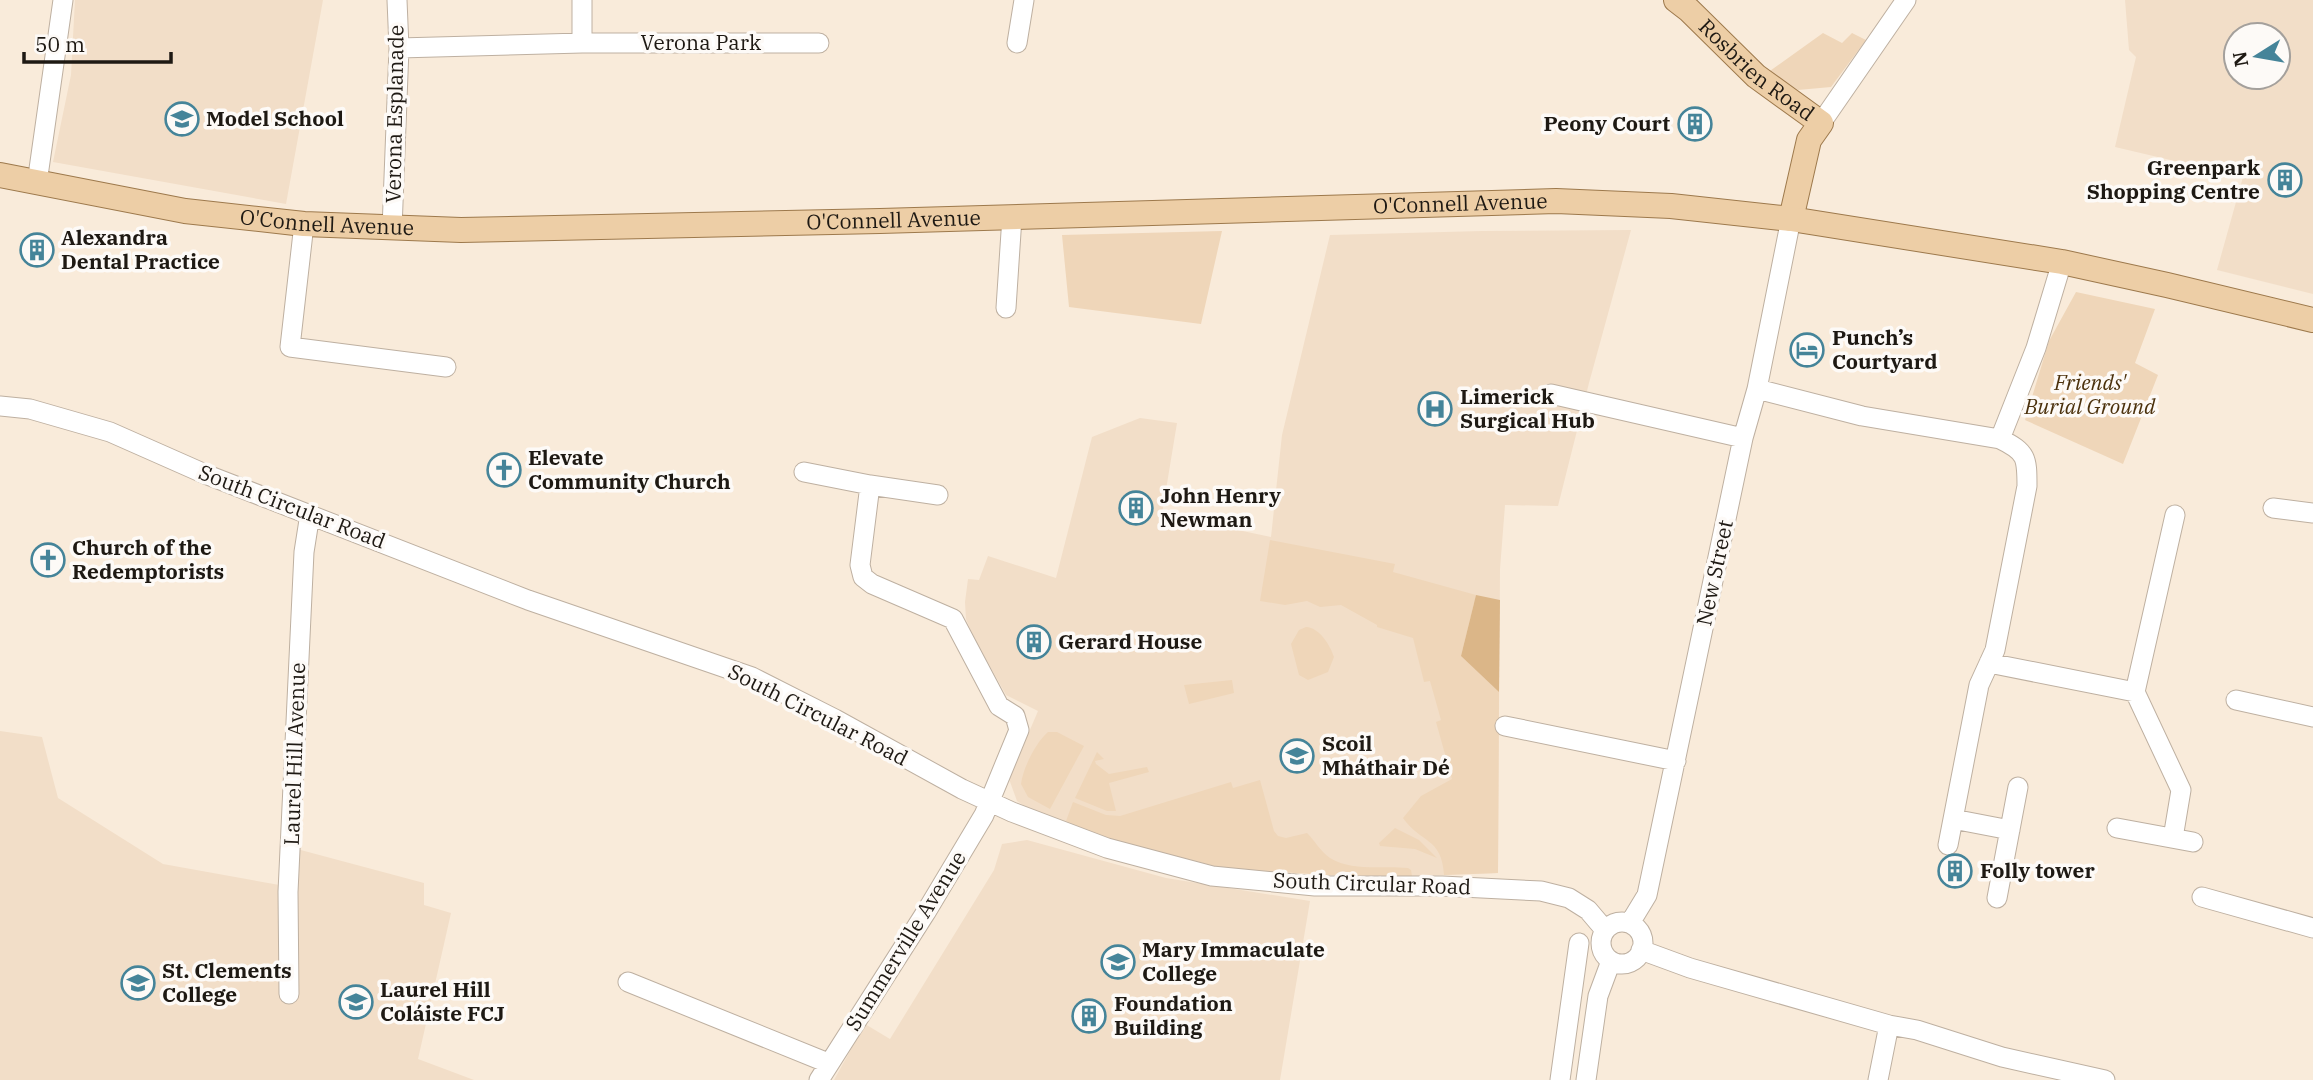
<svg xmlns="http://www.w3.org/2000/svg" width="2313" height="1080" font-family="'IBM Plex Serif',serif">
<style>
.built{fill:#f2dec8;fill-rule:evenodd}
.green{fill:#efd6b9}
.forest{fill:#dbb688}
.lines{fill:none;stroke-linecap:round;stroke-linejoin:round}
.minor-casing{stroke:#beb0a1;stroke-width:21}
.major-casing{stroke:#9d794c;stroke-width:26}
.minor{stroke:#fff;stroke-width:19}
.major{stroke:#edcea6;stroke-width:24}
.labels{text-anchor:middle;stroke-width:7;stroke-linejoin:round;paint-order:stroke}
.street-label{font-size:21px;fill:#1e1913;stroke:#fdfaf7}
.poi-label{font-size:21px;font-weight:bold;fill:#1e1913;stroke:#fdfaf7;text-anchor:start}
.park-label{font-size:21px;font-style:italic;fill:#4b310c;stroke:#fdfaf7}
</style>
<rect width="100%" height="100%" fill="#f9ebda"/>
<path class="built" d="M75,0h248l-37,204 -233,-42 18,-87z
M2125,0h188v294l-96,-24 26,-93 -128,-30 21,-90 -7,-7zM2236,35h42v42h-42z
M1631,230l-42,153 -31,123 -53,-1 -5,64 -2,304 -111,4 -164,-9 -126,-32 -71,-29 -9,-6 -8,-22 29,-68 -32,-16 -33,-59 -7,-17 -1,-17 3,-23 11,1 9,-24 68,22 36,-141 48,-19 37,5 -15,91 109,23 11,-102 48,-200 152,-4z
M0,731l42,6 16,61 105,66 122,22 12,-37 127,34v22l27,8 -33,146 56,21h-474z
M1027,840l139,38 144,23 -30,179h-446l31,-56 25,15 104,-169 8,-26z"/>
<path class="green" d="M1823,33l19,10 10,-10 14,7 -35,47 -33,3 -31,-17z
M1222,231l-21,93 -132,-17 -7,-72z
M2076,292l79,17 -20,54 23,12 -35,89 -98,-44 24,-79z
M1270,540l125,24 -2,8 83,23 -15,61 38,36 -1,181 -54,2c-2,-38 -24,-32 -41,-57l18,-22 31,-17 -16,-57 5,-2 -11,-39 -6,1 -11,-44 -36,-11v-2l-36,-20 -21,2 -13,-6 -22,4 -25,-4z
M1306,627c14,1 24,18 28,30l-6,15 -20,8 -9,-5 -8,-31 8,-14z
M1232,680l2,13 -45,11 -5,-19z
M1048,732h9l27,14 -34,63 -22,-12 -7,-13c2,-16 15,-42 27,-52z
M1097,752l7,7 -9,2 1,3 13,10 38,-7 2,5 -40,11 7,28h-9l-32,-13z
M1260,780l14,51 4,5 8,2 21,-5c8,8 13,18 23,25 23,14 52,7 78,10l3,2 1,6 -88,-1 -101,-7 -126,-32 -31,-15 7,-19 33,13 14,1 111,-34 2,6z
M1395,828l24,12 18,18 -22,-9 -35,-3 -1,-3z"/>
<path class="forest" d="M1476,595l24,5 -1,92 -38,-36z"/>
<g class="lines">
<defs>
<path id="minor" d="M582,43h237
M1017,43l7,-43
M399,48l183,-5v-43
M1821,123l85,-123
M37,183l26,-183
M304,224l-14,123 156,20
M392,229l7,-181 -2,-48
M1006,308l6,-91
M1757,389l105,27 138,23 36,-91 26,-86
M1551,394l192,44
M0,406l30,3 80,23 95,42 323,126 224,77 83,42 127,70 50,23 95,36 105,28 103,10h127l99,5 28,7 19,12 17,20
M804,472l66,13
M2273,508l40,5
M1989,663l146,29
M2236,700l77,17
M1505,726l171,35
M1953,819l57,11
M2117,828l76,14
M2173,838l8,-48 -46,-98 40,-177
M1948,845l31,-160 16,-35 32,-164c0,-28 0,-34 -27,-47
M2202,897l111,31
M1997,898l21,-111
M1601 943a21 21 0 1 1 42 0a21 21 0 1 1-42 0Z
M1630,923l17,-28 96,-457 14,-49 34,-170
M1641,950l49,18 199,57 28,5 85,27 103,23
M628,982l200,81
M289,994l-1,-102 16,-340 6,-38
M819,1080l107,-168 58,-97 35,-85 -4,-14 -16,-10 -46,-87 -81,-35 -9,-7 -3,-12 10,-80 68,10
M1560,1080l19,-137
M1586,1080l12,-84 13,-35
M1878,1080l11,-55"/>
<g id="major">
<path id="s1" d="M1676,0l13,10 67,66 65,47 -12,17 -18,79"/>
<path id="s2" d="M0,175l185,36 119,13 157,6 419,-9 676,-20 115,5 120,13 271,43 105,23 146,35"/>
</g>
</defs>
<use href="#minor" class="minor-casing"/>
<use href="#major" class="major-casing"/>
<use href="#minor" class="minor"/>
<use href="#major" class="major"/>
</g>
<defs>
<symbol id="school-ring" viewBox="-11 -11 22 22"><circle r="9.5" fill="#fdfaf7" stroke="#458499" stroke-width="1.5"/><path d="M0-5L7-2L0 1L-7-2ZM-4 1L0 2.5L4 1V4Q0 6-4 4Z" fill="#458499"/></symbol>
<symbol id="building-ring" viewBox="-11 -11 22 22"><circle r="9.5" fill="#fdfaf7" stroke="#458499" stroke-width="1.5"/><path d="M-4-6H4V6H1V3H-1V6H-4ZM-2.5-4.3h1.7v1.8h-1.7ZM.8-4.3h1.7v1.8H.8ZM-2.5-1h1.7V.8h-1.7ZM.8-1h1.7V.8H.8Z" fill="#458499"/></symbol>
<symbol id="hotel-ring" viewBox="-11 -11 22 22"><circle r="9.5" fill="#fdfaf7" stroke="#458499" stroke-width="1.5"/><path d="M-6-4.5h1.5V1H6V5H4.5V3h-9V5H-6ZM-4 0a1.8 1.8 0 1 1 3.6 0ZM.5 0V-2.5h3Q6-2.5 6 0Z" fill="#458499"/></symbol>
<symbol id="hospital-ring" viewBox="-11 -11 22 22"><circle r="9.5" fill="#fdfaf7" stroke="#458499" stroke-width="1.5"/><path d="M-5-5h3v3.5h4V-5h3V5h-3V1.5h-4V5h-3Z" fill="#458499"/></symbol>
<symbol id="church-ring" viewBox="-11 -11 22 22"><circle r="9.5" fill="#fdfaf7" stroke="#458499" stroke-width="1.5"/><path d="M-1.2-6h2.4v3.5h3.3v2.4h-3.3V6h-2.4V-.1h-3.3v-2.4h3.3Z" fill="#458499"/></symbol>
<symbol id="university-ring" viewBox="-11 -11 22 22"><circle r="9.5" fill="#fdfaf7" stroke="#458499" stroke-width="1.5"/><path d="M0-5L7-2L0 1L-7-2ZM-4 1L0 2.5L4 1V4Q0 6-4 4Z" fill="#458499"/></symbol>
</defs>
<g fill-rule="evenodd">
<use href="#school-ring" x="163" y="100" width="38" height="38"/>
<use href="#building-ring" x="1676" y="105" width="38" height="38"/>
<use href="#building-ring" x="2266" y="161" width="38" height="38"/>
<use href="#building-ring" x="18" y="231" width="38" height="38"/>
<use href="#hotel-ring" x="1788" y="331" width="38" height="38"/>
<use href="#hospital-ring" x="1416" y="390" width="38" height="38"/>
<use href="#church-ring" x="485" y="451" width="38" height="38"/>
<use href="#building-ring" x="1117" y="489" width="38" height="38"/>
<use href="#church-ring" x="29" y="541" width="38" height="38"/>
<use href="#building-ring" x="1015" y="623" width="38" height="38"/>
<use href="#school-ring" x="1278" y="737" width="38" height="38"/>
<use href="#building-ring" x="1936" y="852" width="38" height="38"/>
<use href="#university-ring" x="1099" y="943" width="38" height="38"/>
<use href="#school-ring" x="119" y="964" width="38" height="38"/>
<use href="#school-ring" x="337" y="983" width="38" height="38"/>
<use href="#building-ring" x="1070" y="997" width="38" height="38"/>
</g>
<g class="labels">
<g class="street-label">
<text x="701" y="50">Verona Park</text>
<text dy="7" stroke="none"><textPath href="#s1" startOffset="107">Rosbrien Road</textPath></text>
<text transform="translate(395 114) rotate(-89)" y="7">Verona Esplanade</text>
<text dy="7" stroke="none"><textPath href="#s2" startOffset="1465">O'Connell Avenue</textPath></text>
<text dy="7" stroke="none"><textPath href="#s2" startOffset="898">O'Connell Avenue</textPath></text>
<text dy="7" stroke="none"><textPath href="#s2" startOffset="331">O'Connell Avenue</textPath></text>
<text transform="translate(292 507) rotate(21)" y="7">South Circular Road</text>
<text transform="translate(1715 573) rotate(-78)" y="7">New Street</text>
<text transform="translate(818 715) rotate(27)" y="7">South Circular Road</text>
<text transform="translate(295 754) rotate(-88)" y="7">Laurel Hill Avenue</text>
<text transform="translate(1372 884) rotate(2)" y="7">South Circular Road</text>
<text transform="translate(906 941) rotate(-58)" y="7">Summerville Avenue</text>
</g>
<g class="poi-label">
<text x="206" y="126">Model School</text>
<text x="1670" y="131" text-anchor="end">Peony Court</text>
<text x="2260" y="175" text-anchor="end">Greenpark<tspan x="2260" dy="24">Shopping Centre</tspan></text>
<text x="61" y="245">Alexandra<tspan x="61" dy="24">Dental Practice</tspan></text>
<text x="1832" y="345">Punch’s<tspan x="1832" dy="24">Courtyard</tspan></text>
<text x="1460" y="404">Limerick<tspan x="1460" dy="24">Surgical Hub</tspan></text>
<text x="528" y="465">Elevate<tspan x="528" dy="24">Community Church</tspan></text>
<text x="1160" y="503">John Henry<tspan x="1160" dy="24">Newman</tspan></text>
<text x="72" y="555">Church of the<tspan x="72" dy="24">Redemptorists</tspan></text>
<text x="1058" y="649">Gerard House</text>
<text x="1322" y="751">Scoil<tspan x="1322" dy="24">Mháthair Dé</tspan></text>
<text x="1980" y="878">Folly tower</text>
<text x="1142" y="957">Mary Immaculate<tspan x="1142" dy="24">College</tspan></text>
<text x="162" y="978">St. Clements<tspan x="162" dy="24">College</tspan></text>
<text x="380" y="997">Laurel Hill<tspan x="380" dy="24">Coláiste FCJ</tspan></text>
<text x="1114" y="1011">Foundation<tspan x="1114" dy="24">Building</tspan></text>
</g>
<g class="park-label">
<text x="2090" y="390">Friends'<tspan x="2090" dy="24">Burial Ground</tspan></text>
</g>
</g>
<g transform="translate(2257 56) rotate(259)"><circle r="33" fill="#fdfaf7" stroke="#a4a09c" stroke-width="2"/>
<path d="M0-5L12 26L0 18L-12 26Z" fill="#458499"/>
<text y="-10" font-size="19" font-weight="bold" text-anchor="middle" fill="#1e1913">N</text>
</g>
<path d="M24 52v10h147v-10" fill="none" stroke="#1e1913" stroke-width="3.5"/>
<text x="35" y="52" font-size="21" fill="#1e1913" stroke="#fdfaf7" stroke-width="5" paint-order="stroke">50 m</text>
</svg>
